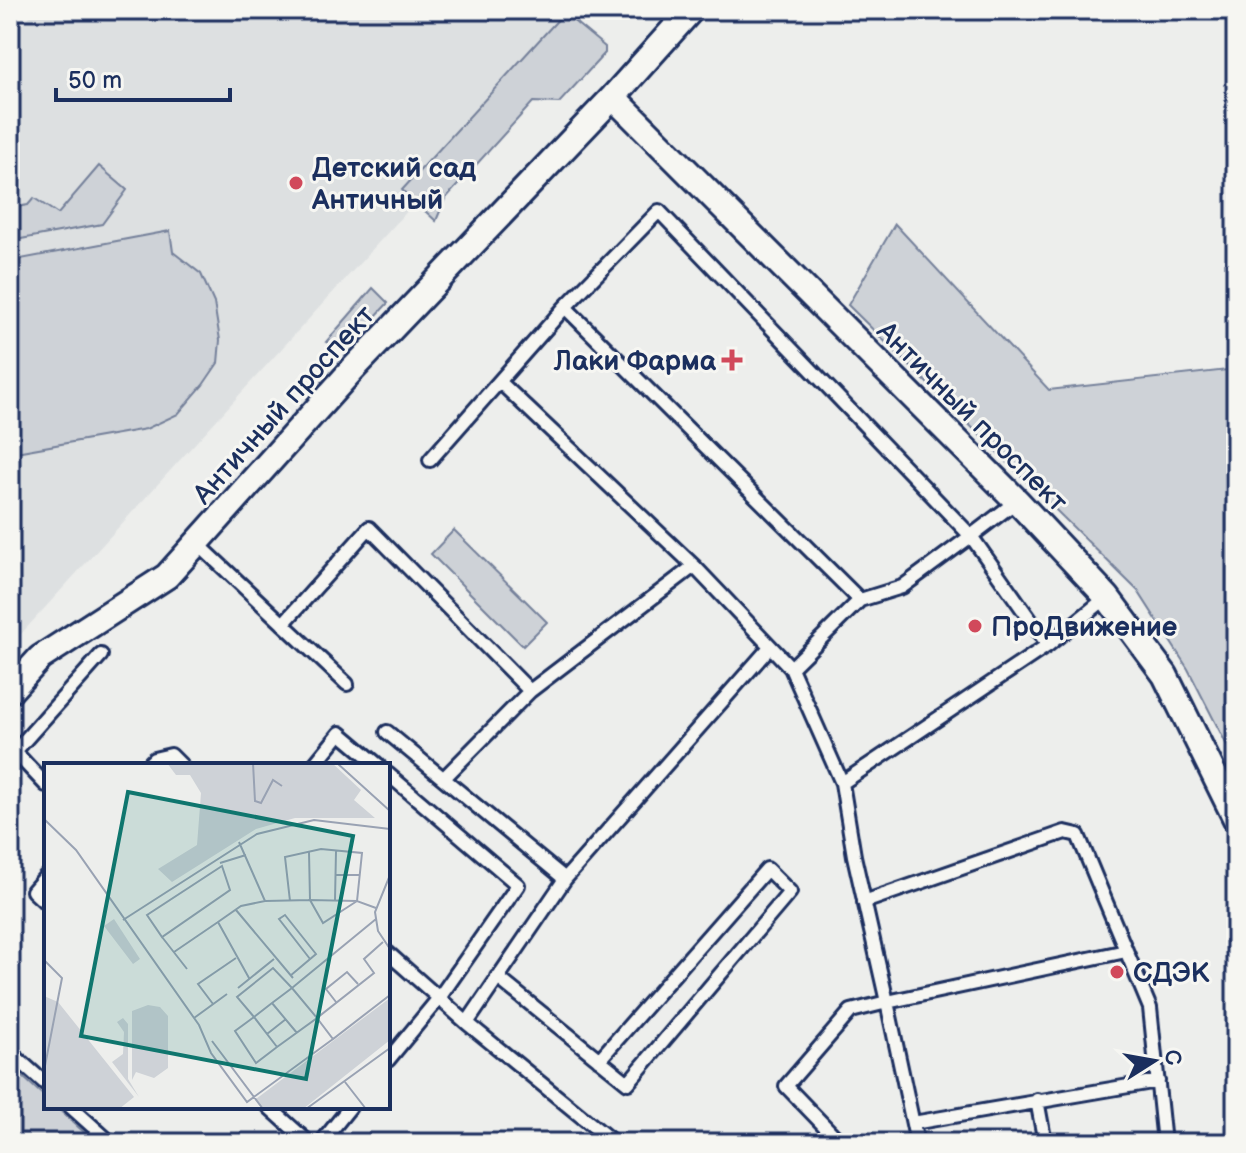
<svg xmlns="http://www.w3.org/2000/svg" width="1246" height="1153" font-family="'Balsamiq Sans',sans-serif">
<style>
.built{fill:#dde0e1}
.green{fill:#ced2d7;stroke:#74809a;stroke-width:2}
.lines{fill:none;stroke-linecap:round;stroke-linejoin:round}
.lane-casing{stroke:#1b2f5e;stroke-width:18}
.street-casing{stroke:#1b2f5e;stroke-width:30}
.lane{stroke:#f6f6f2;stroke-width:12}
.street{stroke:#f6f6f2;stroke-width:24}
.poi-dot{fill:#d1495b;stroke:#f6f6f2;stroke-width:3}
.labels{text-anchor:middle;stroke-width:6;stroke-linejoin:round;paint-order:stroke}
.poi-label{font-size:28px;font-weight:bold;fill:#1b2f5e;stroke:#f6f6f2;text-anchor:start}
.street-label{font-size:28px;fill:#1b2f5e;stroke:#f6f6f2}
.inset-road{fill:none;stroke:#99a2b3;stroke-width:2}
.view{fill:#0f766e;fill-opacity:0.15;stroke:#0f766e;stroke-width:4}
.inset-edge{fill:none;stroke:#1b2f5e;stroke-width:4}
</style>
<rect width="100%" height="100%" fill="#edeeec"/>
<filter id="ink" filterUnits="userSpaceOnUse"><feTurbulence type="fractalNoise" baseFrequency=".0125" numOctaves="2"/><feDisplacementMap in="SourceGraphic" scale="16" xChannelSelector="R" yChannelSelector="G"/><feConvolveMatrix kernelMatrix="1 2 1 2 8 2 1 2 1" color-interpolation-filters="sRGB"/></filter>
<g filter="url(#ink)">
<path class="built" d="M36,10h555l-581,636v-609z"/>
<path class="green" d="M564,13l41,34v6l-46,50 -26,-1 -88,97 -9,22 -34,-31z
M99,166l28,24 -25,34 -92,17v-33l18,-3 6,-7 24,16z
M895,224l154,166 187,-21v394l-48,-94 -50,-78 -290,-286z
M170,231l3,21 28,22 13,29 6,37 -2,23 -15,22 -25,29 -32,15 -136,24v-192z
M373,288l15,15 -39,42h-17l-6,-3z
M454,530l93,92 -24,24 -92,-92z
M10,1065l36,33v9h10l40,36h-86z"/>
<g class="lines">
<defs>
<path id="lane" d="M659,211l312,325 -69,51 -42,13 -295,-293z
M501,383l193,183
M430,460l135,-153
M1017,501l-46,35 77,109
M197,543l150,141
M283,624l86,-96 161,163
M791,668l69,-68
M387,732l178,147
M15,752l31,33
M10,757l91,-102
M148,765l6,-6 17,-4 10,10
M314,765l26,-32 38,32
M388,774l130,111 -79,113 -51,62
M444,778l86,-87 164,-125 97,102 51,115 12,73 33,146 239,-51
M842,783l206,-138 59,-48
M46,876l-13,15 13,12
M864,902l201,-70 13,3 72,173 14,135
M388,953l79,70 147,120
M497,977l131,106 162,-191 -23,-23 -168,191
M467,1023l98,-144 205,-232
M10,1052l36,32
M1037,1100l8,43
M71,1107l40,36
M269,1107l40,36
M913,1123l245,-42
M321,1143l29,-36
M841,1143l-55,-57 65,-75 36,-9 30,141"/>
<path id="street" d="M613,97l404,404 90,96 58,78 71,144
M10,691l30,-33 127,-82 185,-206 261,-273 78,-87"/>
</defs>
<use href="#lane" class="lane-casing"/>
<use href="#street" class="street-casing"/>
<use href="#lane" class="lane"/>
<use href="#street" class="street"/>
</g>
</g>
<g class="poi-dot">
<circle cx="296" cy="183" r="8"/>
<path d="M728 348h8v8h8v8h-8v8h-8v-8h-8v-8h8z"/>
<circle cx="975" cy="626" r="8"/>
<circle cx="1117" cy="972" r="8"/>
</g>
<g class="labels">
<g class="poi-label">
<text x="312" y="177">Детский сад<tspan x="312" dy="32">Античный</tspan></text>
<text x="716" y="370" text-anchor="end">Лаки Фарма</text>
<text x="991" y="636">ПроДвижение</text>
<text x="1133" y="982">СДЭК</text>
</g>
<g class="street-label">
<text transform="translate(283 404) rotate(-48)" y="10">Античный проспект</text>
<text transform="translate(973 416) rotate(45)" y="10">Античный проспект</text>
</g>
</g>
<g transform="translate(44 763)">
<rect width="346" height="346" fill="#edeeec"/>
<path d="M123,0h165l29,27 -7,10 21,18h-80l-39,11 -84,53 -14,-13 39,-24 4,-52 -11,-18h-14zM70,156l26,40 -7,5 -29,-38zM0,233l14,6 76,95 -15,12h-75zM346,235v42l-87,69h-40l-7,-10zM104,242l12,2 8,9v52l-14,10 -18,-6 -4,8v-69zM79,255l5,6v55l11,18 -27,-35 11,-8 1,-22 -7,-10z" fill="#ced2d7"/>
<path class="inset-road" d="M209,0l2,38 6,2 12,-23 9,6M293,0l53,48M0,56l32,31 123,175 12,28 36,49 86,-63M195,79l26,59M176,100l26,-8M178,103l8,24 -68,47 -15,-22zM291,112h25M346,112l-15,37 3,19 12,18M291,137l1,-49M246,138l-5,-44 36,-8 41,4 -5,48 -47,-1 13,23 34,-22 19,7M192,147l57,68M79,157l134,-86 57,-14 76,9M118,174l25,32M339,179l-19,17 10,14 -57,45 16,21 57,-44M130,189l44,-30M0,197l18,18 -18,93M246,213l26,-22 -31,-39 -6,4 31,40M205,215l-31,-56 23,-16 24,-5 45,-1 -1,-48M194,225l36,-29M292,239l-10,-13 21,-17 11,12M228,240l25,30M169,241l-15,-20 38,-26M150,255l33,-24M223,271l19,-15M168,278l51,68M233,284l-23,-30 -17,-20 36,-29 19,20 25,30 -40,29 -21,16 -21,-32 19,-14 18,-14 20,-15 6,-5 78,-64M301,319l21,27M262,346l84,-61"/>
<path class="view" d="M84,29l225,44 -47,243 -225,-43z"/>
<rect width="346" height="346" class="inset-edge"/>
</g>
<rect width="1246" height="1153" fill="none" stroke="#f6f6f2" stroke-width="40"/>
<rect x="20" y="20" width="1206" height="1113" fill="none" stroke="#1b2f5e" stroke-width="3" filter="url(#ink)"/>
<g transform="translate(1154 1061) rotate(79)" stroke="#f6f6f2" stroke-width="6" paint-order="stroke">
<path d="M0-6L14 30L0 20L-14 30Z" fill="#1b2f5e"/>
<text y="-12" font-size="22" font-weight="bold" text-anchor="middle" fill="#1b2f5e">С</text>
</g>
<path d="M56 88v12h174v-12" fill="none" stroke="#1b2f5e" stroke-width="4"/>
<text x="68" y="88" font-size="24" fill="#1b2f5e" stroke="#f6f6f2" stroke-width="6" paint-order="stroke">50 m</text>
</svg>
